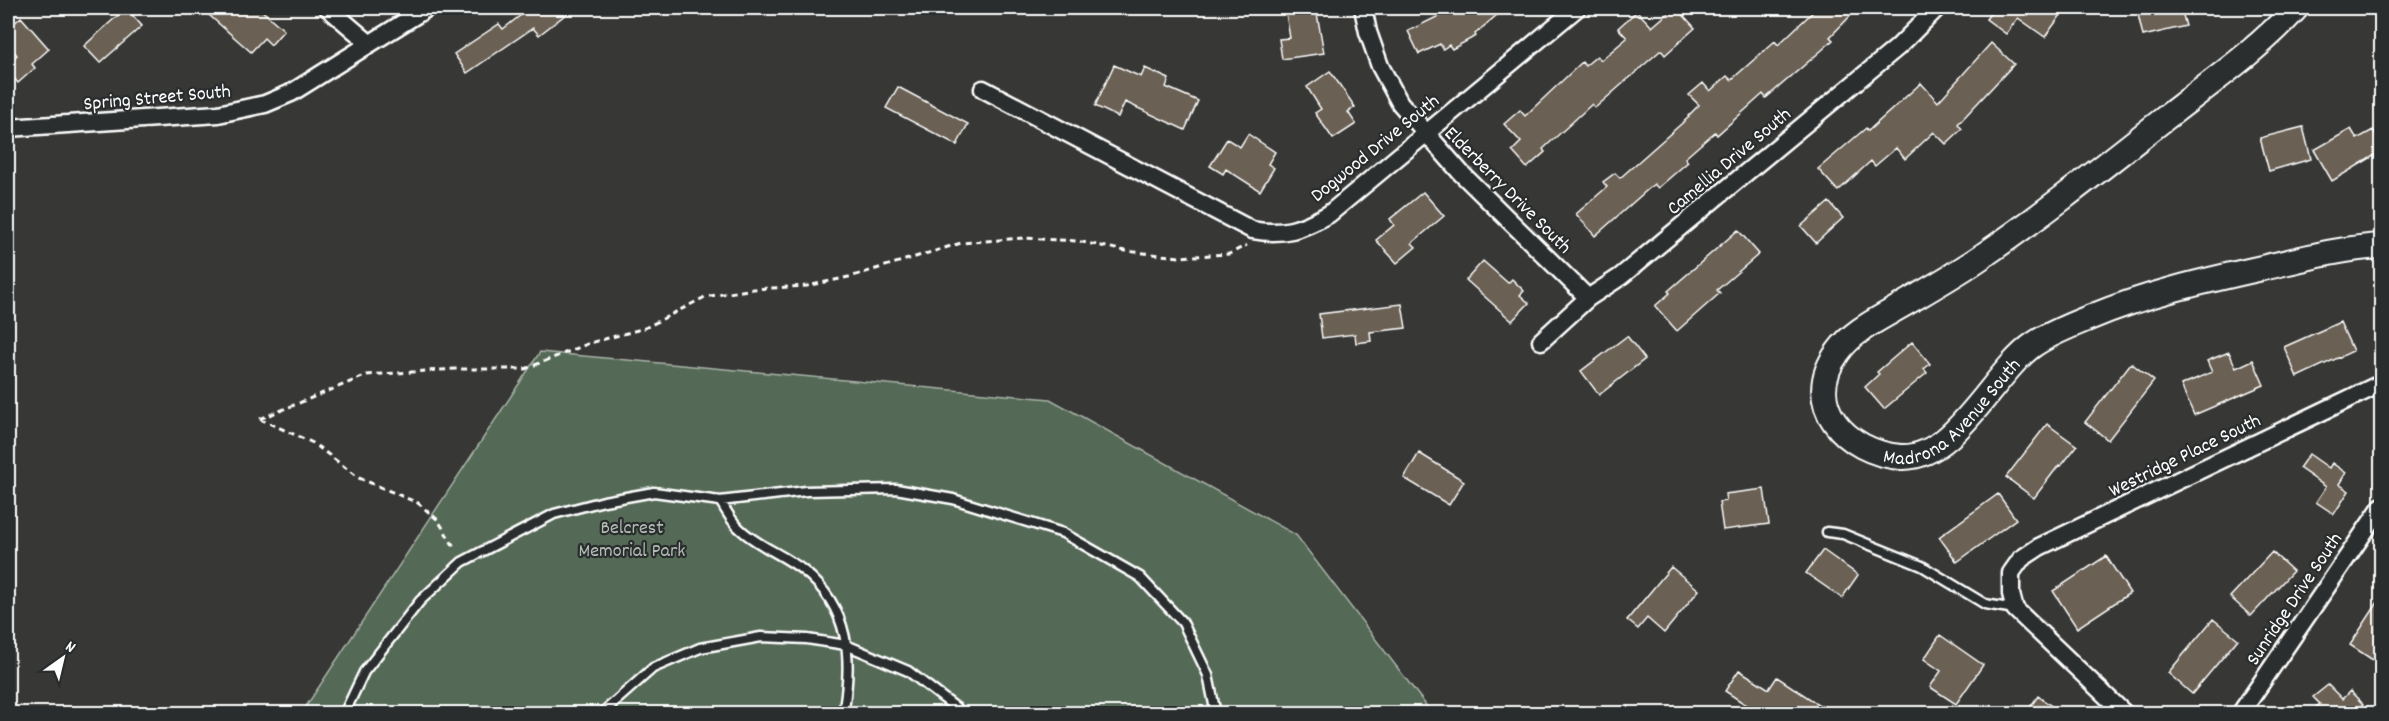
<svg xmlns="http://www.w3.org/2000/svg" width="2389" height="721" font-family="Dekko,sans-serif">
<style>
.green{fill:#546a56;stroke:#aab4aa;stroke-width:1.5}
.building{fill:#6b6052;stroke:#fff;stroke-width:1.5}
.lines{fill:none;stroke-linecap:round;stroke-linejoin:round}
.service-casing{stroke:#fff;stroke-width:13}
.minor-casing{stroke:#fff;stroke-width:21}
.secondary-casing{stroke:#fff;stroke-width:28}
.path{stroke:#fff;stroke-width:3;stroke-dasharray:6 4.5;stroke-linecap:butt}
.service{stroke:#2a2d2e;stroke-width:8}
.minor{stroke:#2a2d2e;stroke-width:16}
.secondary{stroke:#2a2d2e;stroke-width:24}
.labels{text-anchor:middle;stroke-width:4.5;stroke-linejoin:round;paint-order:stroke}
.street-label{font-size:20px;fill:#fff;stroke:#2a2d2e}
.park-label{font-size:20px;fill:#b2bcb3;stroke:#2a2d2e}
</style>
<rect width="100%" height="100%" fill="#373735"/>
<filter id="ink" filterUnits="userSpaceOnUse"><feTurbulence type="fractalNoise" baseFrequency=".0167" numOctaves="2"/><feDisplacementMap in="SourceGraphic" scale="12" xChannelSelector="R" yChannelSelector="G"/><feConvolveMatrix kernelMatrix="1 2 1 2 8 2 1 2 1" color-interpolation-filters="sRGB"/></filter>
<g filter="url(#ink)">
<path class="green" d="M540,352l510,47 246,136 136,178 -1131,1z"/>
<path class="building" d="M126,8l16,18 -42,37 -16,-17z
M201,8h58l25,22 -13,15 -7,-7 -13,14z
M530,8h44l-35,27 -6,-7 -66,45 -13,-19 45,-30 4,5z
M1285,8h31l8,45 -42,6 -3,-20 11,-1z
M1455,8h50l-30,26 1,2 -24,13 -3,-4 -6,4 -3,-5 -21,10 -11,-23z
M1674,8h3l18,20 -30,27 -4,-5 -66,58 -3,-4 -49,45 2,3 -18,16 -15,-17 9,-9 -17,-18 16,-14 5,6 57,-54 3,4 12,-10 4,4 26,-22 -9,-10 19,-17 15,16z
M1817,8h41l-28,29 3,3 -11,10 -56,48 -3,-4 -46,41 -2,-3 -7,6 -23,20 3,4 -30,26 -4,-4 -59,52 -19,-22 31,-27 -4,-5 12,-9 5,5 69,-61 -1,-1 11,-11 -10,-10 14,-12 7,8 17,-15 4,4 44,-39 3,4z
M1994,8h72l-21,29 -27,-19 -12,16 -20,-15z
M2149,8h32l5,18 -43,10 -6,-26z
M21,17l28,32 -17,15 3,4 -17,15 -10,-12v-7l9,-9 -9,-10v-16z
M1991,43l23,21 -56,60 4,5 -16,15 -12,-12 -29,27 -9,-11 -21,18 -4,-5 -33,30 -20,-22 48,-41 2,3 53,-48 17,19z
M1114,65l27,12 4,-9 24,11 -3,8 32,14 -13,29 -60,-28 -7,15 -23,-11z
M1330,71l25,36 -7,5 8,12 -23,15 -18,-26 6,-4 -14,-22z
M898,87l70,37 -11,21 -71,-37z
M2303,127l8,32 -42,12 -9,-33z
M2351,129l6,10 16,-9 9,14v7l-50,30 -18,-31z
M1248,134l27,18 -7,12 6,4 -14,23 -34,-22 -3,5 -13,-8 17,-27 13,8z
M1423,192l21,24 -32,27 4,4 -19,16 -21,-23 18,-15 -4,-6z
M1829,202l14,16 -27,25 -15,-17z
M1738,230l21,24 -42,36 3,3 -43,38 -22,-25 15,-13 -2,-2z
M1483,261l25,22 4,-4 12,12 -4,4 9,8 -17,18 -46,-41z
M1402,304l4,24 -36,4 1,9 -15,2 -1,-9 -33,4 -3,-24z
M2340,322l13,29 -56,26 -13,-30z
M1627,336l18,23 -46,36 -18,-24z
M1912,342l18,22 -6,5 3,4 -43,36 -19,-22 14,-13 -2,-2z
M2229,352l7,16 17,-8 11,25 -70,30 -13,-30 31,-13 -5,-11z
M2131,363l23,18 -46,59 -23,-18z
M2047,424l30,22 -16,20 -2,-1 -25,33 -28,-21z
M1419,453l45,28 -15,24 -45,-27z
M2309,454l20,14 3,-5 14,10 -7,11 10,7 -15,23 -18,-12 10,-15 -27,-19z
M1764,489l5,35 -46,6 -4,-28 7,-1 -1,-7z
M1998,494l18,25 -59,43 -18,-25z
M1823,550l35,25 -16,23 -36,-25z
M2272,552l21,19 -42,45 -21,-19z
M2106,556l24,37 -53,35 -24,-37z
M1671,567l28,23 -35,43 -17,-15 -9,11 -11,-9z
M2382,596v70l-32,-21z
M2213,619l25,20 -46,55 -24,-21z
M1940,635l43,30 -27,39 -26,-17 11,-16 -17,-12z
M1739,670l30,19 8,-12 56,37h-73l-35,-23z
M2328,685l14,14 8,-8 13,13 -8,7 2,3h-49l12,-10 -7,-7z
M2038,696l24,18h-37z"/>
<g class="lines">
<defs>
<path id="service" d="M720,501c6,9 11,20 19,27 18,18 44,26 65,43 46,37 49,88 39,143
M1827,532l16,2 79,32 63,38 30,5
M344,714l20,-42 56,-71 42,-39 92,-48 50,-13 50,-9 66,9 86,-10 90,-2 57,10 110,34 77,44 43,46 25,52 8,39
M601,714l52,-46 47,-20 61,-11 46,2 39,6 62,26 56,43"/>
<path id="minor" d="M328,8l41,35
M1363,8l5,24 12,34 20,37 61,70 127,125
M983,89l269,141c32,6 50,-1 77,-16l248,-206
M8,128l210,-14 47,-10 26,-11 136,-85
M1541,341l47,-43 32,-21 278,-230 39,-39
M2125,714l-110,-105 -4,-15v-21l10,-14 18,-12 343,-164
M2240,714l142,-208"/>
<g id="secondary">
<path id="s1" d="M2296,8c-38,42 -87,76 -132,111 -60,47 -120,95 -183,138 -26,18 -55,34 -82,50 -22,13 -46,24 -61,45 -38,51 8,101 63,105 54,3 92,-84 132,-112 17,-12 39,-20 58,-28 55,-23 113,-36 171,-49 40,-9 79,-20 120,-22"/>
</g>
</defs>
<use href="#service" class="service-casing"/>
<use href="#minor" class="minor-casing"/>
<use href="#secondary" class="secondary-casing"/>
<path class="path" d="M260,419l107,-44 89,-6h69l65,-26 55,-15 60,-31 48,-8 54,-3 46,-10 108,-33 62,-5 54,3 49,10 53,6 50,-3 18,-9
M260,419l53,24 46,35 59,25 20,17 18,30"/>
<use href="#service" class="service"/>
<use href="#minor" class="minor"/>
<use href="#secondary" class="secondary"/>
</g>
</g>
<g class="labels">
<g class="street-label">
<text transform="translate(157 96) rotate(-5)" y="7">Spring Street South</text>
<text transform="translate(1374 147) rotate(-39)" y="7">Dogwood Drive South</text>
<text transform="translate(1728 160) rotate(-40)" y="7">Camellia Drive South</text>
<text transform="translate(1509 189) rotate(45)" y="7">Elderberry Drive South</text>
<text dy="7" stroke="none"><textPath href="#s1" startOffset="796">Madrona Avenue South</textPath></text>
<text transform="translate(2184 454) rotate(-26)" y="7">Westridge Place South</text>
<text transform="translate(2293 598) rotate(-56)" y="7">Sunridge Drive South</text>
</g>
<g class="park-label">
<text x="632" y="533">Belcrest<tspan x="632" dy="23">Memorial Park</tspan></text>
</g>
</g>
<rect width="2389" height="721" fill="none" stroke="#2a2d2e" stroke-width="30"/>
<rect x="15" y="15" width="2359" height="691" fill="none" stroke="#fff" stroke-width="2" filter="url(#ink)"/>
<g transform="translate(63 658) rotate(34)" stroke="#2a2d2e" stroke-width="4.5" paint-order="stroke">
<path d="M0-4.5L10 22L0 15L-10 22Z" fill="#ffffff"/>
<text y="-9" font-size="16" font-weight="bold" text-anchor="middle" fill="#ffffff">N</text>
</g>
</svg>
